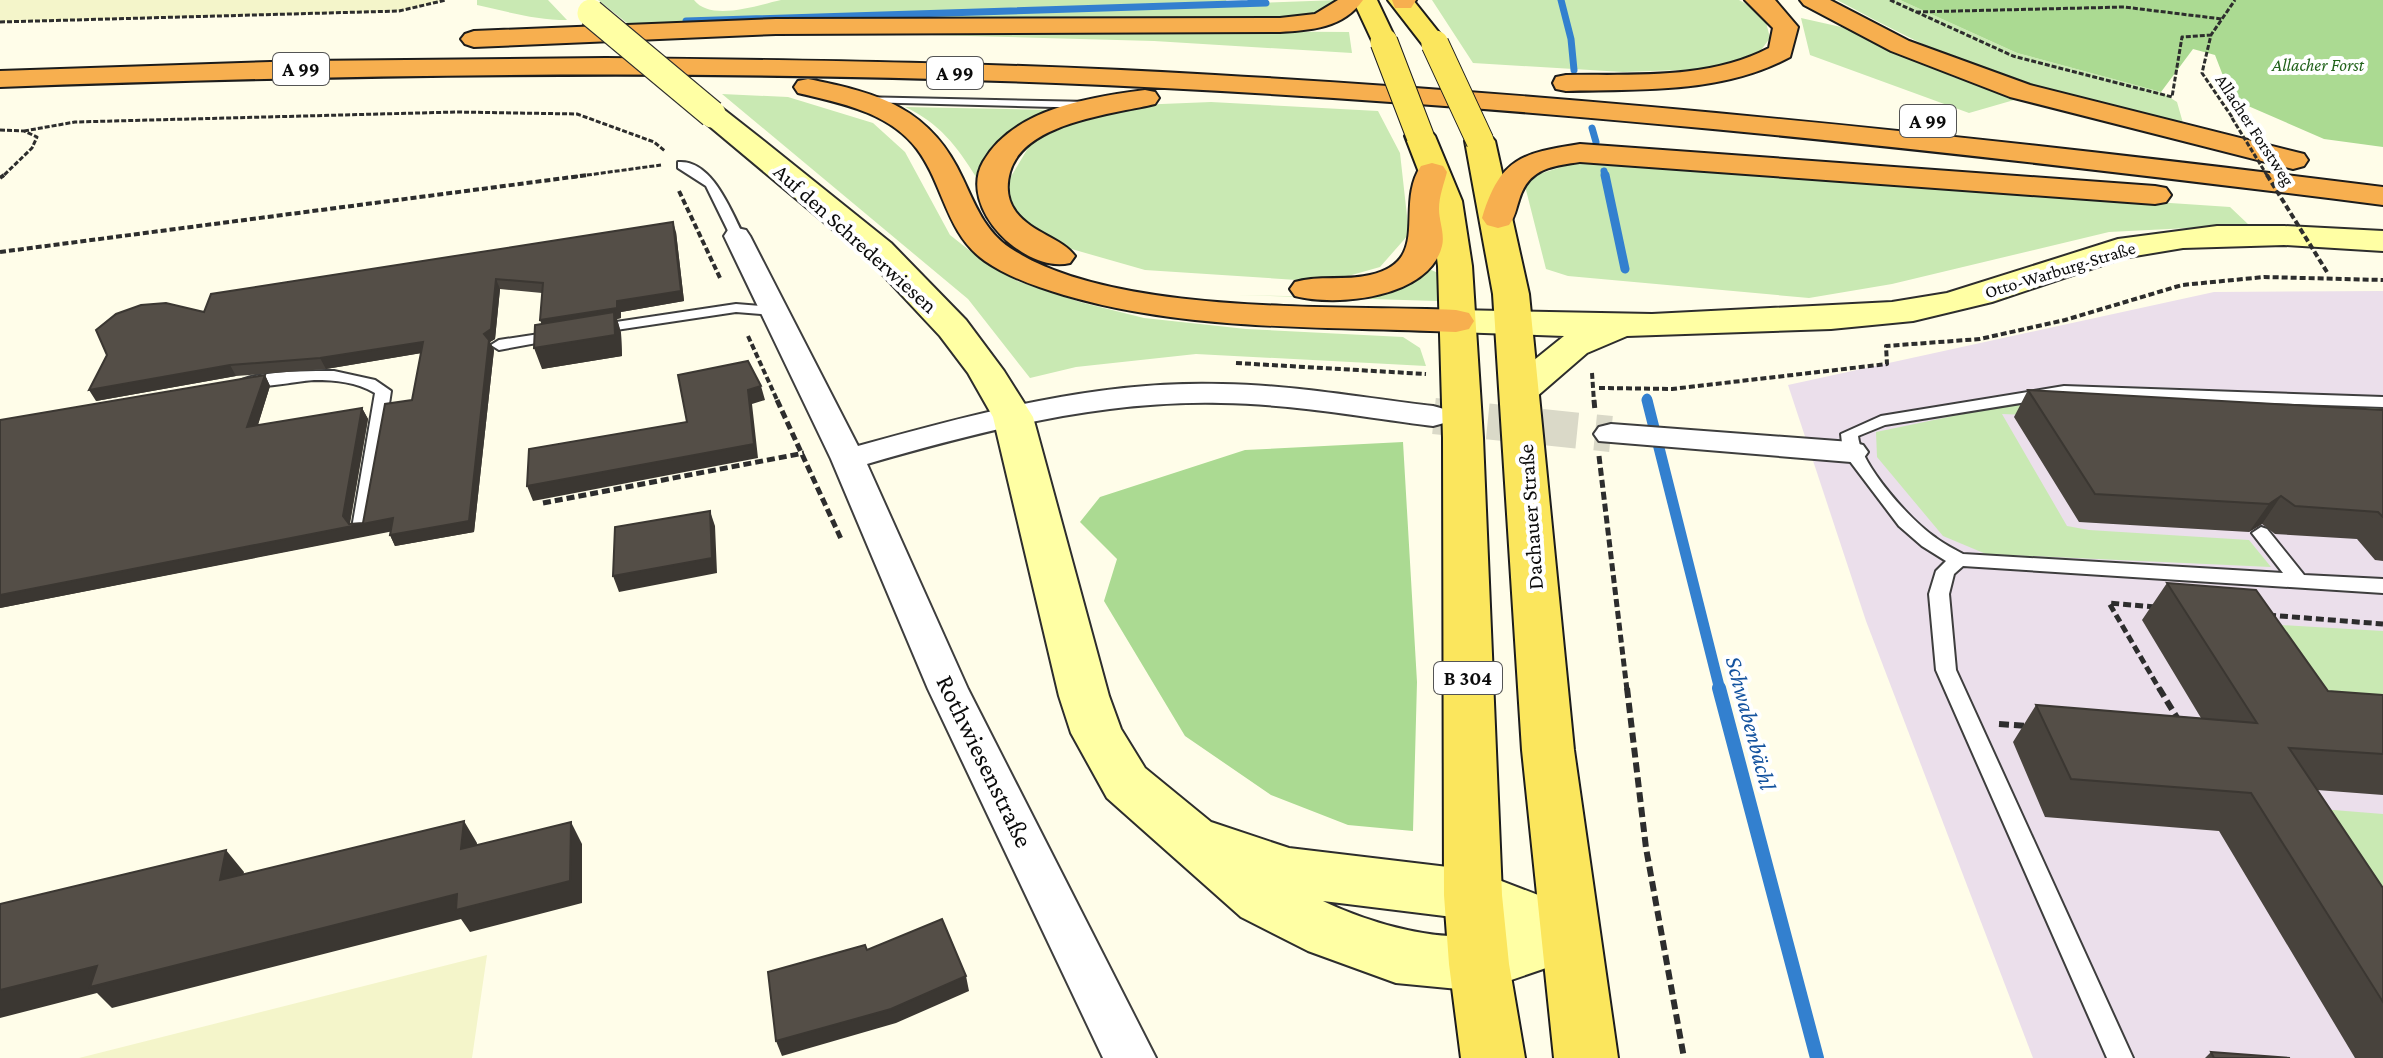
<svg xmlns="http://www.w3.org/2000/svg" width="2383" height="1058" font-family="'Crimson Pro',serif">
<style>
.industrial{fill:#ebdfeb}
.farmland{fill:#f4f5ca}
.green{fill:#c9e9b3}
.forest{fill:#abda92}
.lines{fill:none;stroke-linecap:round;stroke-linejoin:round}
.stream-far3{stroke:#3380cf;stroke-width:7}
.stream-far2{stroke:#3380cf;stroke-width:9}
.stream-far1{stroke:#3380cf;stroke-width:11}
.stream{stroke:#3380cf;stroke-width:14}
.street-tunnel{stroke:#dad9c8;stroke-width:36;stroke-dasharray:36 18;stroke-linecap:butt}
.lane-casing{stroke:#3e3e3e;stroke-width:4}
.street-casing{stroke:#3e3e3e;stroke-width:4}
.secondary-casing{stroke:#2d2d2d;stroke-width:4}
.primary-casing{stroke:#1c1c1c;stroke-width:4}
.highway-casing{stroke:#1c1c1c;stroke-width:4}
.path-far3{stroke:#2d2d2d;stroke-width:3;stroke-dasharray:5 2;stroke-linecap:butt}
.path-far2{stroke:#2d2d2d;stroke-width:4;stroke-dasharray:6 3;stroke-linecap:butt}
.path-far1{stroke:#2d2d2d;stroke-width:5;stroke-dasharray:8 4;stroke-linecap:butt}
.path{stroke:#2d2d2d;stroke-width:6;stroke-dasharray:10 5;stroke-linecap:butt}
.lane{fill:#fff;fill-rule:evenodd}
.street{fill:#fff;fill-rule:evenodd}
.secondary{fill:#ffffa4;fill-rule:evenodd}
.primary{fill:#fbe65d;fill-rule:evenodd}
.highway{fill:#f7af4f;fill-rule:evenodd}
.secondary-bridge-casing{stroke:#2d2d2d;stroke-width:29;stroke-linecap:butt}
.primary-bridge-casing{stroke:#1c1c1c;stroke-width:29;stroke-linecap:butt}
.path-bridge-far1{stroke:#2d2d2d;stroke-width:3;stroke-dasharray:5 2;stroke-linecap:butt}
.path-bridge{stroke:#2d2d2d;stroke-width:4;stroke-dasharray:6 3;stroke-linecap:butt}
.secondary-bridge{stroke:#ffffa4;stroke-width:27}
.primary-bridge{stroke:#fbe65d;stroke-width:27}
.wall{fill:#48433d}
.shaded-wall{fill:#3b3732}
.building{fill:#544e47;stroke:#3b3732;stroke-width:2}
.labels{text-anchor:middle;stroke-width:8;stroke-linejoin:round;paint-order:stroke}
.far-park-label{font-size:18px;font-style:italic;fill:#22631b;stroke:#fff}
.far-street-label{font-size:18px;fill:#0b0b0b;stroke:#fff}
.shield{fill:#fff;stroke:#545454;stroke-width:2}
.shield-label{font-size:20px;font-weight:bold;fill:#0b0b0b}
.street-label{font-size:22px;fill:#0b0b0b;stroke:#fff}
.water-label{font-size:24px;font-style:italic;fill:#13529e;stroke:#fff}
.near-street-label{font-size:26px;fill:#0b0b0b;stroke:#fff}
</style>
<rect width="100%" height="100%" fill="#fffde9"/>
<path class="industrial" d="M2383,291v767h-350l-167,-437 -78,-236 426,-93z"/>
<path class="farmland" d="M0,0h446l-47,11 -399,11z
M487,955l-15,103h-393z"/>
<path class="green" d="M477,0h71l19,20c-31,0 -59,-8 -90,-15z
M598,0h96c17,22 64,5 87,0h445l2,4 110,-4 -5,8 -30,11 -663,7v-3h-13z
M1432,0h307l25,14 6,24 -14,19 -46,12 -87,3 -150,-9z
M1837,0h63l117,53 144,39 16,10 6,21c-67,-16 -137,-29 -202,-54 -50,-19 -97,-44 -144,-69z
M1801,18l49,11 103,48 68,21 -52,15 -159,-58z
M934,30l415,2 3,21 -198,-12 -223,-6z
M722,94l66,3 85,26 32,29 45,83 24,19 43,27 63,21 64,16 102,11 157,8 17,11 6,18 -230,-12 -120,13 -46,11 -62,-79z
M1211,102l167,9 22,42 9,81 -29,33 -53,15 -182,-12 -77,-22 -58,-37 -1,-31 22,-37 37,-20 69,-18z
M905,107l145,3 -49,29 -25,38c-19,-31 -37,-54 -71,-70z
M1575,163l655,44 19,18 -140,7 -217,52 -83,14 -241,-22 -22,-7 -21,-83 14,-12z
M1429,269l9,4 2,26 -3,2 -201,-6 105,2 60,-12z
M2090,394l293,12v23l-381,-15 65,112 22,4 160,10 22,27 -285,-13 -43,-18 -66,-79 -1,-25 130,-27z
M2246,623l137,8v86l-71,-4z
M2321,809l62,5v87z"/>
<path class="forest" d="M1900,0h483v147l-59,-8 -92,-40 -17,-44 -22,-6 -32,43 -144,-39z
M1403,442l14,240 -4,149 -65,-6 -77,-30 -86,-59 -81,-135 13,-42 -37,-37 20,-25 145,-47z"/>
<g class="lines">
<path class="stream-far3" d="M1561,0l10,39 3,31
M686,21l580,-18 -15,-3
M1592,128l4,14
M1604,171l1,6"/>
<path class="stream-far2" d="M1605,175l20,94
M1647,398l1,4"/>
<path class="stream-far1" d="M1647,400l73,290"/>
<path class="stream" d="M1719,688l98,370"/>
<path class="street-tunnel" d="M1434,416l177,18"/>
<defs>
<path id="lane" d="M857,97l235,5 6,3 -6,3 -231,-6 -4,-1z
M678,162c34,-3 53,49 66,74l-2,3h-10l-26,-53 -28,-18z
M736,304l39,3 7,4 -7,4 -39,-3 -140,21 -7,-4 7,-4z
M559,331l7,4 -2,3 -65,12 -8,-5 8,-5z
M334,371l41,9 16,11 -21,137 -9,6 -9,-6 23,-135c-19,-11 -39,-13 -61,-13 -17,1 -69,12 -79,4 18,-14 76,-13 99,-13z
M2064,386l319,11v10l-319,-11 -179,29 -27,11c3,30 53,85 78,102 8,6 18,11 27,16l320,19 -31,-40 9,-6 6,2 37,46 79,4v14l-420,-27 -9,8 -5,20 7,76 177,388h-26l-171,-388 -7,-76 7,-23 10,-10 -24,-15 -23,-20 -56,-74 -2,-18 40,-18z"/>
<path id="street" d="M737,228l9,2 4,6 108,210c118,-33 240,-66 364,-62 71,1 141,14 211,22l11,3 5,7 -5,7 -11,3c-70,-9 -141,-22 -212,-23 -121,-3 -239,28 -354,61l101,225 188,369h-53l-175,-369 -97,-230 -107,-223 4,-6z
M1611,424l240,18 12,3 5,7 -5,7 -12,3 -252,-21 -5,-7 5,-7z"/>
<path id="secondary" d="M712,106l10,2 42,33 127,102 75,77 38,51 29,46 76,279 12,33 24,39 66,54 78,26 184,22 117,45 9,19 -9,19 -111,38 -83,-8 -88,-32 -67,-34 -134,-119 -36,-65 -12,-37 -66,-279 -25,-44 -28,-37 -73,-78 -165,-138 -4,-6 4,-6zM1323,901l146,18 27,12c-49,16 -127,-8 -173,-30z
M2217,226h67l99,5v20l-99,-6 -101,3 -60,10 -131,44 -79,19 -82,8 -204,7 -40,17 -52,45 -14,4 -14,-4 -5,-8 5,-8 57,-46 -108,-4 -13,-3 -5,-8 5,-8 13,-3 196,4 240,-12 55,-9 171,-54z"/>
<path id="primary" d="M1353,0h24l20,42 -4,5h-18z
M1388,0h25l35,44 -4,5h-18z
M1420,127l10,3 5,6 27,65 10,65 11,172 19,457 7,69 16,94h-64l-12,-94 -5,-69 -1,-457 -5,-172 -8,-65 -25,-65 5,-6z
M1480,132l10,3 5,6 34,153 45,456 44,308h-64l-32,-308 -29,-456 -28,-153 5,-6z"/>
<path id="highway" d="M1338,0h25c-20,28 -51,30 -83,32l-504,2 -302,13 -9,-3 -4,-5 4,-5 9,-3 302,-12 504,-1 35,-4z
M1392,0h24l-5,8h-16z
M1745,0h30l23,27 -8,30c-68,37 -149,32 -224,34l-10,-2 -3,-6 3,-6 10,-2c67,-1 142,5 203,-27l4,-20z
M1800,0h30l79,41 121,44 274,69 4,6 -4,6 -11,3 -283,-72 -119,-46 -87,-46z
M606,58c203,2 406,5 609,17 391,22 780,63 1168,112v18c-441,-56 -883,-104 -1327,-122 -352,-14 -704,-9 -1056,4v-16l303,-10z
M808,79c71,14 123,29 155,100 12,26 22,52 47,69 102,68 323,57 446,62l13,3 5,8 -5,8 -13,3c-131,-6 -266,0 -392,-37 -27,-8 -56,-18 -79,-34 -39,-27 -41,-76 -68,-112 -28,-37 -77,-46 -119,-56l-4,-6 4,-6z
M1145,90l10,2 4,6 -4,6c-41,10 -131,18 -145,68 -4,14 -3,28 6,40 16,21 46,26 59,44l-5,7c-45,11 -113,-55 -87,-101 30,-53 107,-65 162,-72z
M1580,144l575,42 11,2 5,7 -5,7 -11,2 -575,-42c-29,4 -52,7 -61,38 -3,9 -4,17 -10,25l-11,3 -11,-3 -5,-7c18,-60 40,-65 98,-74z
M1432,163l11,3 4,6c-3,12 -8,24 -8,37 0,12 6,25 3,37 -13,52 -105,61 -147,50l-5,-7 5,-7c24,-7 50,-1 75,-7 63,-14 24,-69 51,-109z"/>
</defs>
<use href="#lane" class="lane-casing"/>
<use href="#street" class="street-casing"/>
<use href="#secondary" class="secondary-casing"/>
<use href="#primary" class="primary-casing"/>
<use href="#highway" class="highway-casing"/>
<path class="path-far3" d="M1890,0l123,56 159,41 10,-60 29,-2
M1916,12l208,-5 98,12
M0,22l399,-11 47,-11
M2232,117l-30,-44 9,-38 24,-35
M0,130l24,1 13,6 -5,11 -30,29
M24,131l51,-9 381,-10 121,2 77,28 11,9
M573,177l88,-12"/>
<path class="path-far2" d="M0,178l4,-3
M679,191l42,89
M0,252l588,-77
M748,336l30,66
M1236,363l190,11
M1592,373l2,29
M1599,388l73,1 215,-25 -1,-18 94,-7 85,-19 117,-35 82,-8 119,3"/>
<path class="path-far1" d="M777,400l65,141
M1594,400l1,11
M1599,456l28,234
M543,503l261,-50
M2155,607l-46,-4 51,87
M2268,615l115,9"/>
<path class="path" d="M1627,688l19,160 38,210
M2159,688l20,33
M1999,724l30,2"/>
<use href="#lane" class="lane"/>
<use href="#street" class="street"/>
<use href="#secondary" class="secondary"/>
<use href="#primary" class="primary"/>
<use href="#highway" class="highway"/>
<defs>
<path id="secondary-bridge" d="M591,13l121,101"/>
<path id="primary-bridge" d="M1384,42l36,94
M1435,44l45,97"/>
</defs>
<use href="#secondary-bridge" class="secondary-bridge-casing"/>
<use href="#primary-bridge" class="primary-bridge-casing"/>
<path class="path-bridge-far1" d="M2232,118l36,59"/>
<path class="path-bridge" d="M2267,175l60,97"/>
<use href="#secondary-bridge" class="secondary-bridge"/>
<use href="#primary-bridge" class="primary-bridge"/>
</g>
<path class="wall" d="M676,232l8,69 -63,11v6l-4,1 4,14 1,23 -80,13v-45l-2,-4 2,-27 -42,-4 -5,50 -5,3 4,8 -20,182 -79,14 -5,-11v-4l-390,77v-188l265,-45 5,11 -12,39 104,-17 6,11 -18,105 13,-1 49,-123 9,-47 -95,16 -90,7 -140,25 108,-89z
M2028,390l355,20v151l-8,-1 -18,-21 -82,-5 -13,-10 -13,8 -170,-10 -65,-105z
M2167,583l161,108 55,4v100l-66,-5 66,98v170h-28l-136,-227 -174,-14 -32,-75 23,-37 165,13 -59,-98z
M2211,1052l79,6h-85z"/>
<path class="shaded-wall" d="M673,222l3,10 8,69 -63,11v6l-4,1 4,14 1,23 -80,13 -8,-21 10,-18 -4,-10 77,-19z
M496,279l4,10 -5,50 -5,3 4,8 -20,182 -79,14 -5,-11 94,-201z
M423,342l5,10 -102,17 -6,-11z
M230,365l6,11 -140,25 -7,-11z
M265,375l5,11 -16,51 -7,-10z
M761,386l4,14 -13,4 6,54 -225,43 -6,-15 227,-42 -6,-54z
M362,408l6,11 -19,108 44,-9 6,12 -399,78v-13z
M2281,496l-19,28 -13,8 20,-28z
M710,511l5,15 2,47 -98,19 -6,-16z
M464,821l13,22 -2,29 -14,-23z
M571,822l11,22v59l-112,29 -9,-13 -349,89 -15,-15 -97,25v-28l97,-24 360,-72z
M226,850l18,22 -6,30 -18,-22z
M966,976l3,15 -73,32 -114,33 -6,-15z"/>
<path class="building" d="M673,222l8,69 -64,10v7l-77,12 3,-37 -47,-4 -5,50 -7,5 5,6 -20,181 -79,14 3,-17 -393,77v-175l265,-45 -18,52 115,-19 -19,108 6,8 14,-1 22,-119 27,-4 11,-58 -103,16 -90,7 -141,25 18,-35 -11,-25 20,-16 25,-9 25,-2 38,9 7,-18z
M614,312l1,23 -81,13 1,-23z
M748,361l13,25 -13,4 6,54 -227,42 2,-37 158,-27 -9,-47z
M2028,390l355,20v107l-5,-5 -83,-6 -14,-10 -12,8 -174,-10z
M710,511l2,47 -99,18 2,-49z
M2167,583l89,7 72,101 55,4v59l-94,-6 94,140v114l-132,-209 -180,-14 -35,-74 221,18z
M464,821l-3,28 110,-27 -1,59 -114,29 1,-16 -367,93 7,-21 -97,24v-86l226,-54 -6,30z
M942,919l24,57 -75,33 -115,32 -8,-69 97,-27 2,5z
M2211,1052l79,6h-76z"/>
<g class="labels">
<g class="far-park-label">
<text x="2318" y="71">Allacher Forst</text>
</g>
<g class="far-street-label">
<text transform="translate(2255 130) rotate(57)" y="6">Allacher Forstweg</text>
<text transform="translate(2060 270) rotate(-17)" y="6">Otto-Warburg-Straße</text>
</g>
<g class="shield">
<rect x="273" y="53" width="56" height="32" rx="6"/>
<rect x="927" y="57" width="56" height="32" rx="6"/>
<rect x="1900" y="105" width="56" height="32" rx="6"/>
<rect x="1434" y="662" width="68" height="32" rx="6"/>
</g>
<g class="shield-label">
<text x="301" y="76">A 99</text>
<text x="955" y="80">A 99</text>
<text x="1928" y="128">A 99</text>
<text x="1468" y="685">B 304</text>
</g>
<g class="street-label">
<text transform="translate(856 238) rotate(42)" y="8">Auf den Schrederwiesen</text>
<text transform="translate(1530 517) rotate(-94)" y="8">Dachauer Straße</text>
</g>
<g class="water-label">
<text transform="translate(1751 723) rotate(75)" y="8">Schwabenbächl</text>
</g>
<g class="near-street-label">
<text transform="translate(985 761) rotate(64)" y="9">Rothwiesenstraße</text>
</g>
</g>
</svg>
